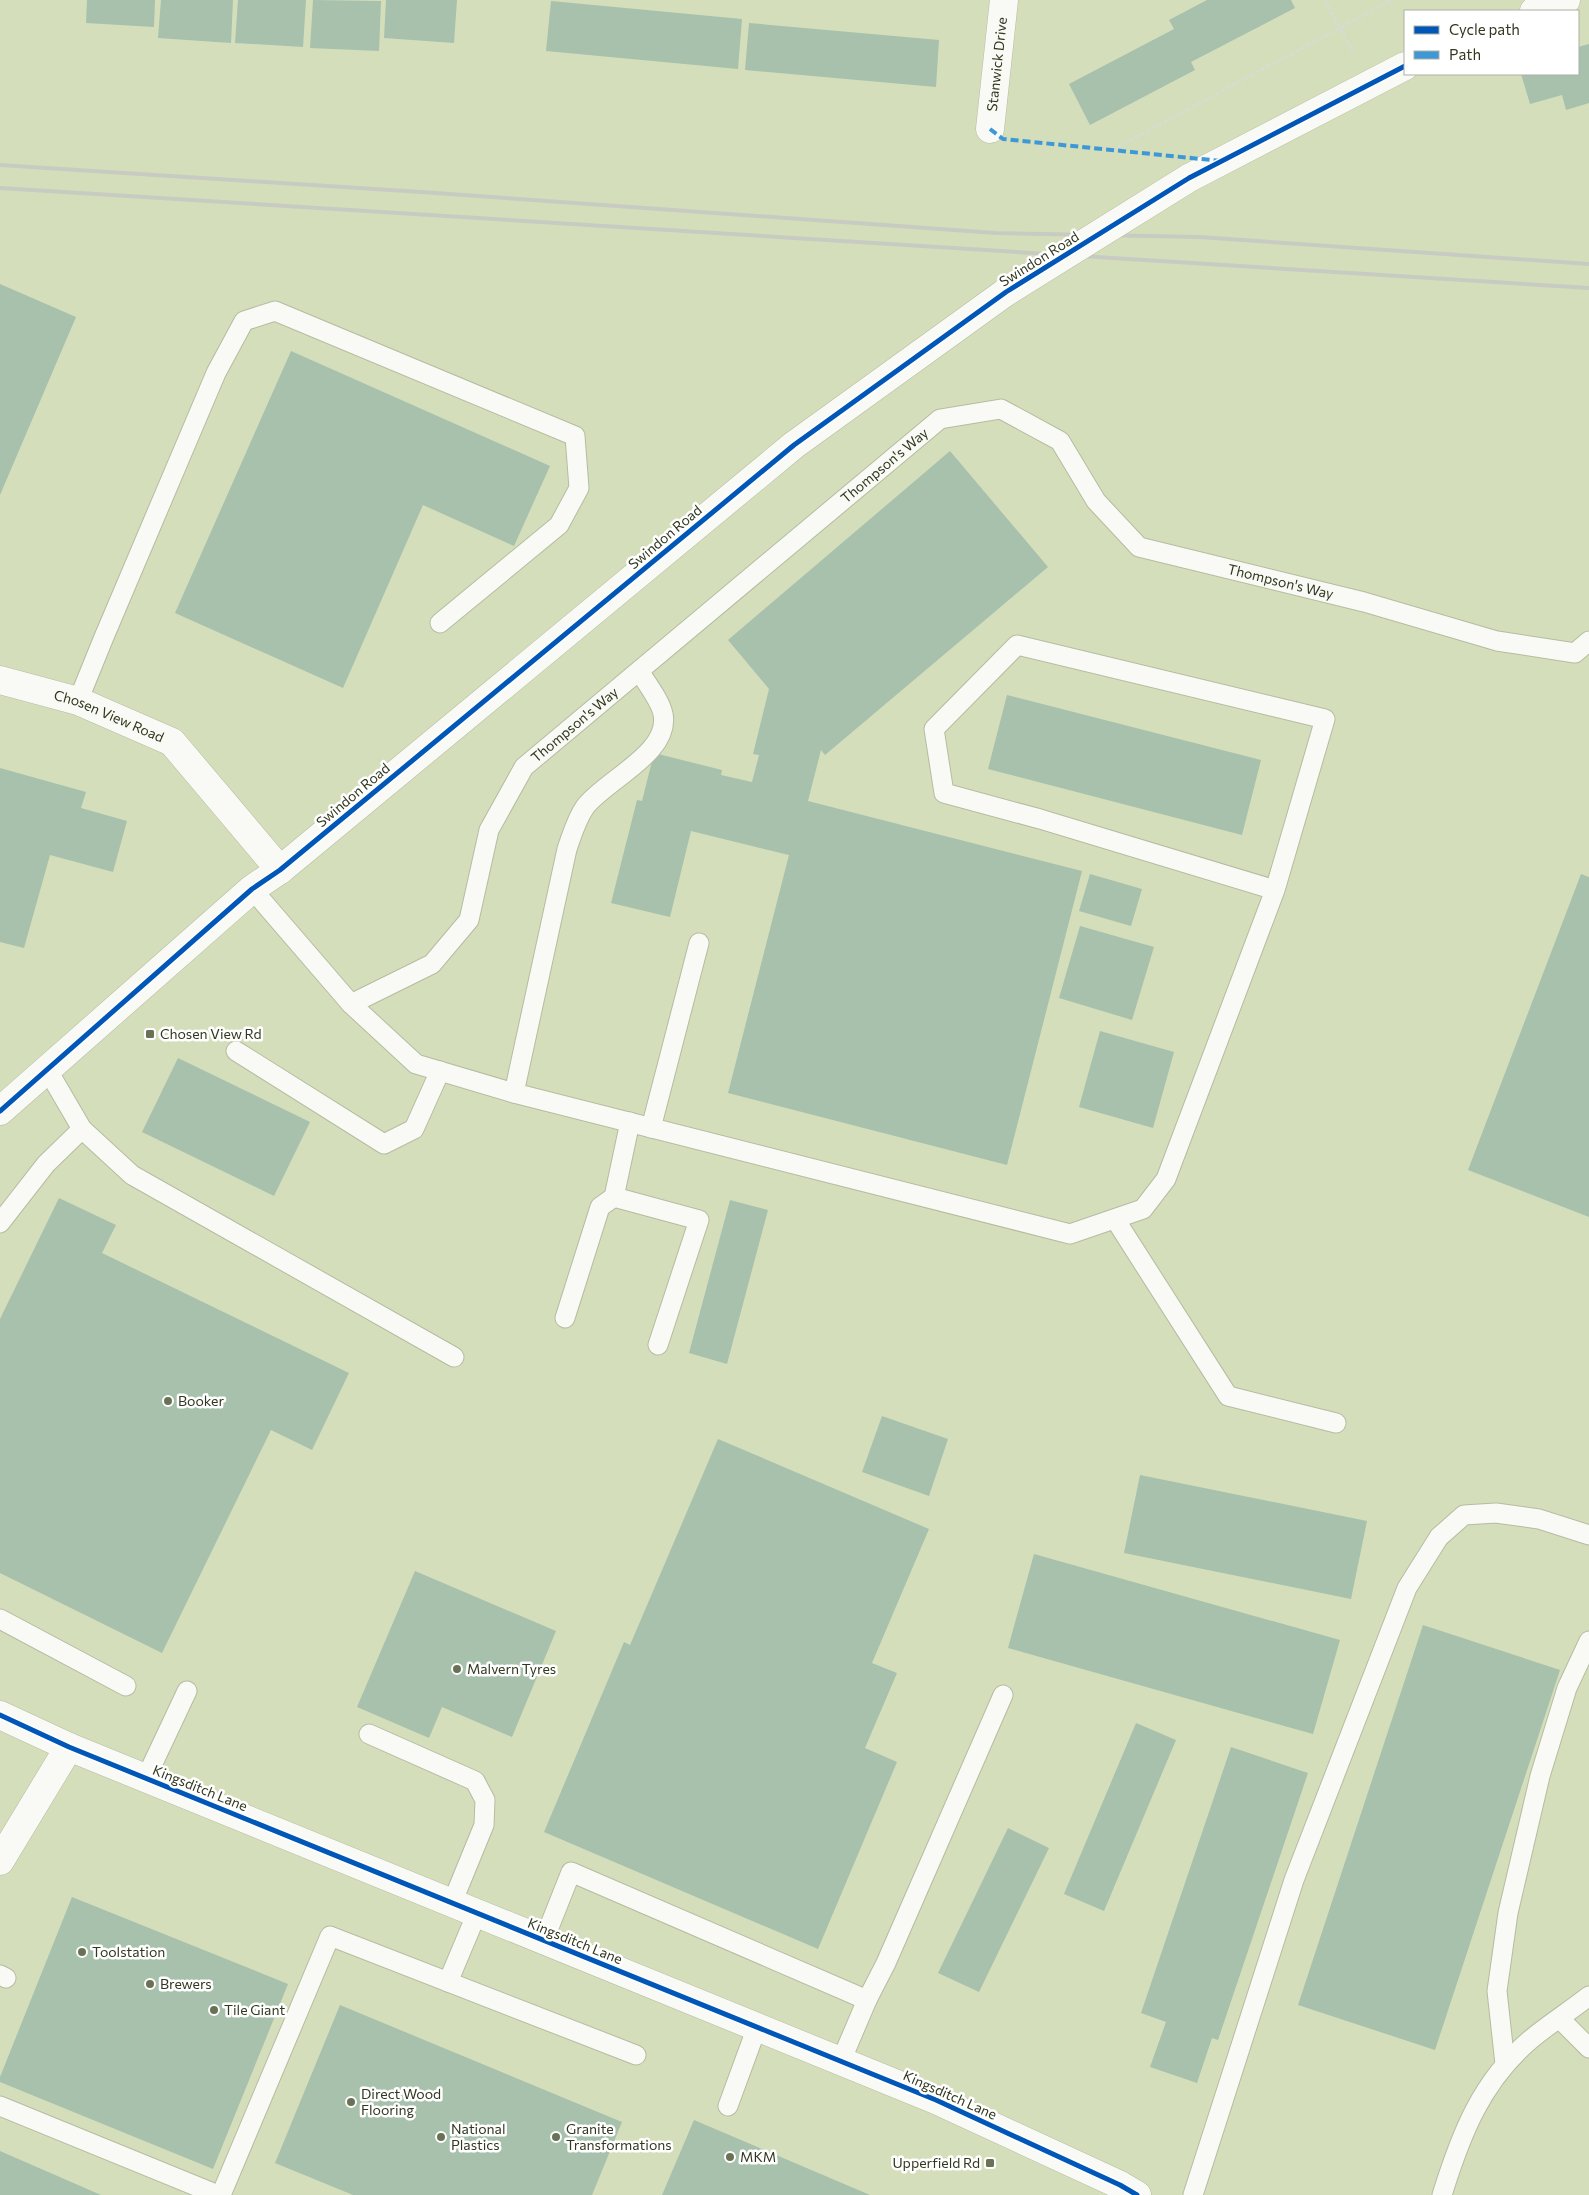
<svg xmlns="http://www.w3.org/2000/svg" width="1589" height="2195" font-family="Commissioner,sans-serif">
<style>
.building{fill:#a7c1ad}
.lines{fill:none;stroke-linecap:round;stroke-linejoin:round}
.lane-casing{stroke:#b5bca1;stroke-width:21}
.street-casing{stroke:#b5bca1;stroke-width:29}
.secondary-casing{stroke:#b5bca1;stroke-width:29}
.path{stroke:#d8dbd0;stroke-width:3;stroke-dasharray:4 2.5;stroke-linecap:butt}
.lane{stroke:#f9faf5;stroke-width:19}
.street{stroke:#f9faf5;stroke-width:28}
.secondary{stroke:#f9faf5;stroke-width:28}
.rail{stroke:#c8cbc1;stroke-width:4}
.secondary-bridge-casing{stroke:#b5bca1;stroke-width:29;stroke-linecap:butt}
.secondary-bridge{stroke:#f9faf5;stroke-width:28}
.quiet{stroke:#3d98d5;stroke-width:4;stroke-dasharray:8 4;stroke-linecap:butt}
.cycleway-casing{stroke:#fff;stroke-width:8}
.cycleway{stroke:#0057b8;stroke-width:5}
.poi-dot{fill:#6a7256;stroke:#fff;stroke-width:2}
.labels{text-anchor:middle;stroke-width:5;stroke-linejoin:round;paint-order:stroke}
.street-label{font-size:14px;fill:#31381f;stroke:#fff}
.poi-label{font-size:14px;fill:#31381f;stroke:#fff;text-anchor:start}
</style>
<rect width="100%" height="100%" fill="#d4debb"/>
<path class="building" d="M87,0h68l-1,27 -68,-4z
M161,0h72l-2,43 -73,-5z
M238,0h68l-3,47 -68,-4z
M313,0l68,1 -2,50 -69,-3z
M386,0h71l-3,43 -70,-5z
M1207,0h84l4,8 -104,54 4,8 -105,55 -21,-41 105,-55 -5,-9z
M551,1l191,18 -4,50 -192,-18z
M749,23l190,17 -3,47 -191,-17z
M1589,44v59l-23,7 -4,-15 -32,9 -9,-30h57v-27z
M0,284l76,33 -76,178z
M291,351l259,115 -36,80 -91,-41 -80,183 -168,-75z
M950,451l98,116 -223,188 -4,-5 -13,51 274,70 -75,294 -279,-72 61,-238 -98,-24 -21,86 -59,-14 26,-103 5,1 12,-48 68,17 -1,5 31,7 7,-27 -6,-1 16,-65 -41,-49z
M1007,695l254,65 -19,75 -254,-66z
M0,768l86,24 -5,16 46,13 -14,51 -63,-17 -26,93 -24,-6z
M1090,874l52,15 -11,37 -52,-15z
M1581,874l8,3v340l-121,-47z
M1080,926l74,21 -22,73 -73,-22z
M1100,1031l74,21 -21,76 -74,-21z
M178,1058l132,64 -36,74 -132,-64z
M59,1198l57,27 -14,28 247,120 -37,77 -41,-20 -109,223 -162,-80v-254z
M730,1200l38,10 -41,154 -38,-11z
M882,1416l66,23 -19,57 -67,-24z
M718,1439l211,90 -57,134 25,10 -32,75 32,14 -79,187 -274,-117 80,-190 6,3z
M1140,1475l227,46 -16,78 -227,-46z
M1034,1554l306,86 -27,94 -305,-86z
M415,1571l141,60 -44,106 -70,-30 -13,31 -72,-31z
M1423,1625l137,45 -125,380 -137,-45z
M1136,1723l40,17 -72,171 -40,-17z
M1231,1747l77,26 -90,267 -6,-2 -15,45 -47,-16 16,-45 -25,-9z
M1008,1828l41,20 -70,144 -41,-19z
M72,1897l216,87 -75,185 -213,-87v-5z
M340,2005l282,117 -30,73h-239l-78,-32z
M694,2120l176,75h-208z
M0,2151l101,44h-101z"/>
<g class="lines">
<defs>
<g id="lane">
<path d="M78,701l26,-64 112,-264 28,-52 31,-10 300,125 4,52 -20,37 -119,98"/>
<path d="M252,889l99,115 65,60 98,29 556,141 73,-25 23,-30 109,-289 50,-171 -308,-74 -83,84 10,64 96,26 235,71"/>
<path id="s1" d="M351,1004l81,-40 37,-44 20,-90 35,-63 416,-348 61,-10 59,32 36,60 43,46 225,55 133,39 78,12 14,-12"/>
<path d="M236,1051l148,93 30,-15 26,-58"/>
<path d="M514,1093l53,-244c5,-14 9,-29 18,-42 20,-27 86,-54 78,-93 -2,-12 -17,-32 -24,-43"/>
<path d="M651,1128l48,-185"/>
<path d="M82,1129l50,46 322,182"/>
<path d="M614,1197l85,23 -41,125"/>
<path d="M1115,1219l113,177 108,27"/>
<path d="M0,1223l46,-59 36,-35 -35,-60"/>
<path d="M565,1318l35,-111 14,-10 16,-75"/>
<path d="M0,1619l126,67"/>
<path d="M369,1734l106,47 10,19 -1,25 -32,78"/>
<path d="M146,1778l41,-87"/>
<path d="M544,1940l27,-68 296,128 -26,61"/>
<path d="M0,1975l6,3"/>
<path d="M448,1982l29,-69"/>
<path d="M867,2000l19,-37 117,-268"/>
<path d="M1560,2019l29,29"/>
<path d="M1505,2064l-8,-73 11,-78 32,-137 27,-88 22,-47"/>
<path d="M0,2106l218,89"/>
<path d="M728,2106l29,-79"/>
<path d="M221,2195l109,-259 306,119"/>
<path d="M1193,2195l101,-315 113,-292 32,-51 25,-22 32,-2 43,6 50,16"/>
<path d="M1442,2195c19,-61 39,-113 88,-155 19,-16 40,-29 59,-44"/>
</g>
<g id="street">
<path id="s2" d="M990,129l14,-129"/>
<path id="s3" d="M0,680l78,21 94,41 108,128"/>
<path d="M0,1861l69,-114"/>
</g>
<path id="secondary" d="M1534,11l32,-11
M1189,178l216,-112
M0,1111l252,-222 28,-19 514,-425 212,-153
M0,1715l69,32 867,353 184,85 17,10"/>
</defs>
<use href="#lane" class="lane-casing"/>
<use href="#street" class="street-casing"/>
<use href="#secondary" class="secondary-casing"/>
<path class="path" d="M1325,0l28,53
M1112,150l280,-150"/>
<use href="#lane" class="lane"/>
<use href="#street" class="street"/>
<use href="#secondary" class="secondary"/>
<path class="rail" d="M0,165l421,27 575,41 203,4 390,27
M0,188l1589,100"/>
<defs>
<path id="secondary-bridge" d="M1006,292l183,-114"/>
</defs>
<use href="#secondary-bridge" class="secondary-bridge-casing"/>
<use href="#secondary-bridge" class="secondary-bridge"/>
<path class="quiet" d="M990,129l13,10 218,22"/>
<defs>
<path id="cycleway" d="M0,1111l252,-222 28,-19 514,-425 212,-153 183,-114 216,-112
M0,1715l69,32 867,353 184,85 17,10"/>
</defs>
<use href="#cycleway" class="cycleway-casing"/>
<use href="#cycleway" class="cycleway"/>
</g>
<g class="poi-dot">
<rect x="145" y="1029" width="10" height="10" rx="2.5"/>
<circle cx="168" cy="1401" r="5"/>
<circle cx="457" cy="1669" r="5"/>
<circle cx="82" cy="1952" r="5"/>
<circle cx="150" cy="1984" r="5"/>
<circle cx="214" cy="2010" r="5"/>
<circle cx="351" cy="2102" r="5"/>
<circle cx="441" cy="2137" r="5"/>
<circle cx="556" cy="2137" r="5"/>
<circle cx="730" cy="2157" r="5"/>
<rect x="985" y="2158" width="10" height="10" rx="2.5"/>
</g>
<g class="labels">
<g class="street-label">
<text dy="5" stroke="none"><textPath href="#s2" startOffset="65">Stanwick Drive</textPath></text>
<text transform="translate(1039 259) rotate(-32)" y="5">Swindon Road</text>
<text dy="5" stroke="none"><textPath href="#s1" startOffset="782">Thompson's Way</textPath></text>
<text transform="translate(665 537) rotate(-40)" y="5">Swindon Road</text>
<text dy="5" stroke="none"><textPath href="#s1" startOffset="1262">Thompson's Way</textPath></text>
<text dy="5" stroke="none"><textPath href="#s3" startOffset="115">Chosen View Road</textPath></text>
<text dy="5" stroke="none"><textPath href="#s1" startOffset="378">Thompson's Way</textPath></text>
<text transform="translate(353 795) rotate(-40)" y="5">Swindon Road</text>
<text transform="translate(200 1788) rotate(22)" y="5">Kingsditch Lane</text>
<text transform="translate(575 1941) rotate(22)" y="5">Kingsditch Lane</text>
<text transform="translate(950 2095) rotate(24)" y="5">Kingsditch Lane</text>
</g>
<g class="poi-label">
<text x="160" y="1039">Chosen View Rd</text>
<text x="178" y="1406">Booker</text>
<text x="467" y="1674">Malvern Tyres</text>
<text x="92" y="1957">Toolstation</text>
<text x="160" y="1989">Brewers</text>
<text x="224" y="2015">Tile Giant</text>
<text x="361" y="2099">Direct Wood<tspan x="361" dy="16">Flooring</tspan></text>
<text x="451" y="2134">National<tspan x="451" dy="16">Plastics</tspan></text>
<text x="566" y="2134">Granite<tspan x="566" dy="16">Transformations</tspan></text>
<text x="740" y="2162">MKM</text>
<text x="980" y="2168" text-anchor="end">Upperfield Rd</text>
</g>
</g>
<rect x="1404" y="10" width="175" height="65" fill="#ffffff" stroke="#adafa5"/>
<rect x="1414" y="26" width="25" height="8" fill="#0057b8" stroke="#adafa5"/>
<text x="1449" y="35" font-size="15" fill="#31381f">Cycle path</text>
<rect x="1414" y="51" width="25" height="8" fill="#3d98d5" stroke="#adafa5"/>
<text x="1449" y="60" font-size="15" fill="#31381f">Path</text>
</svg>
